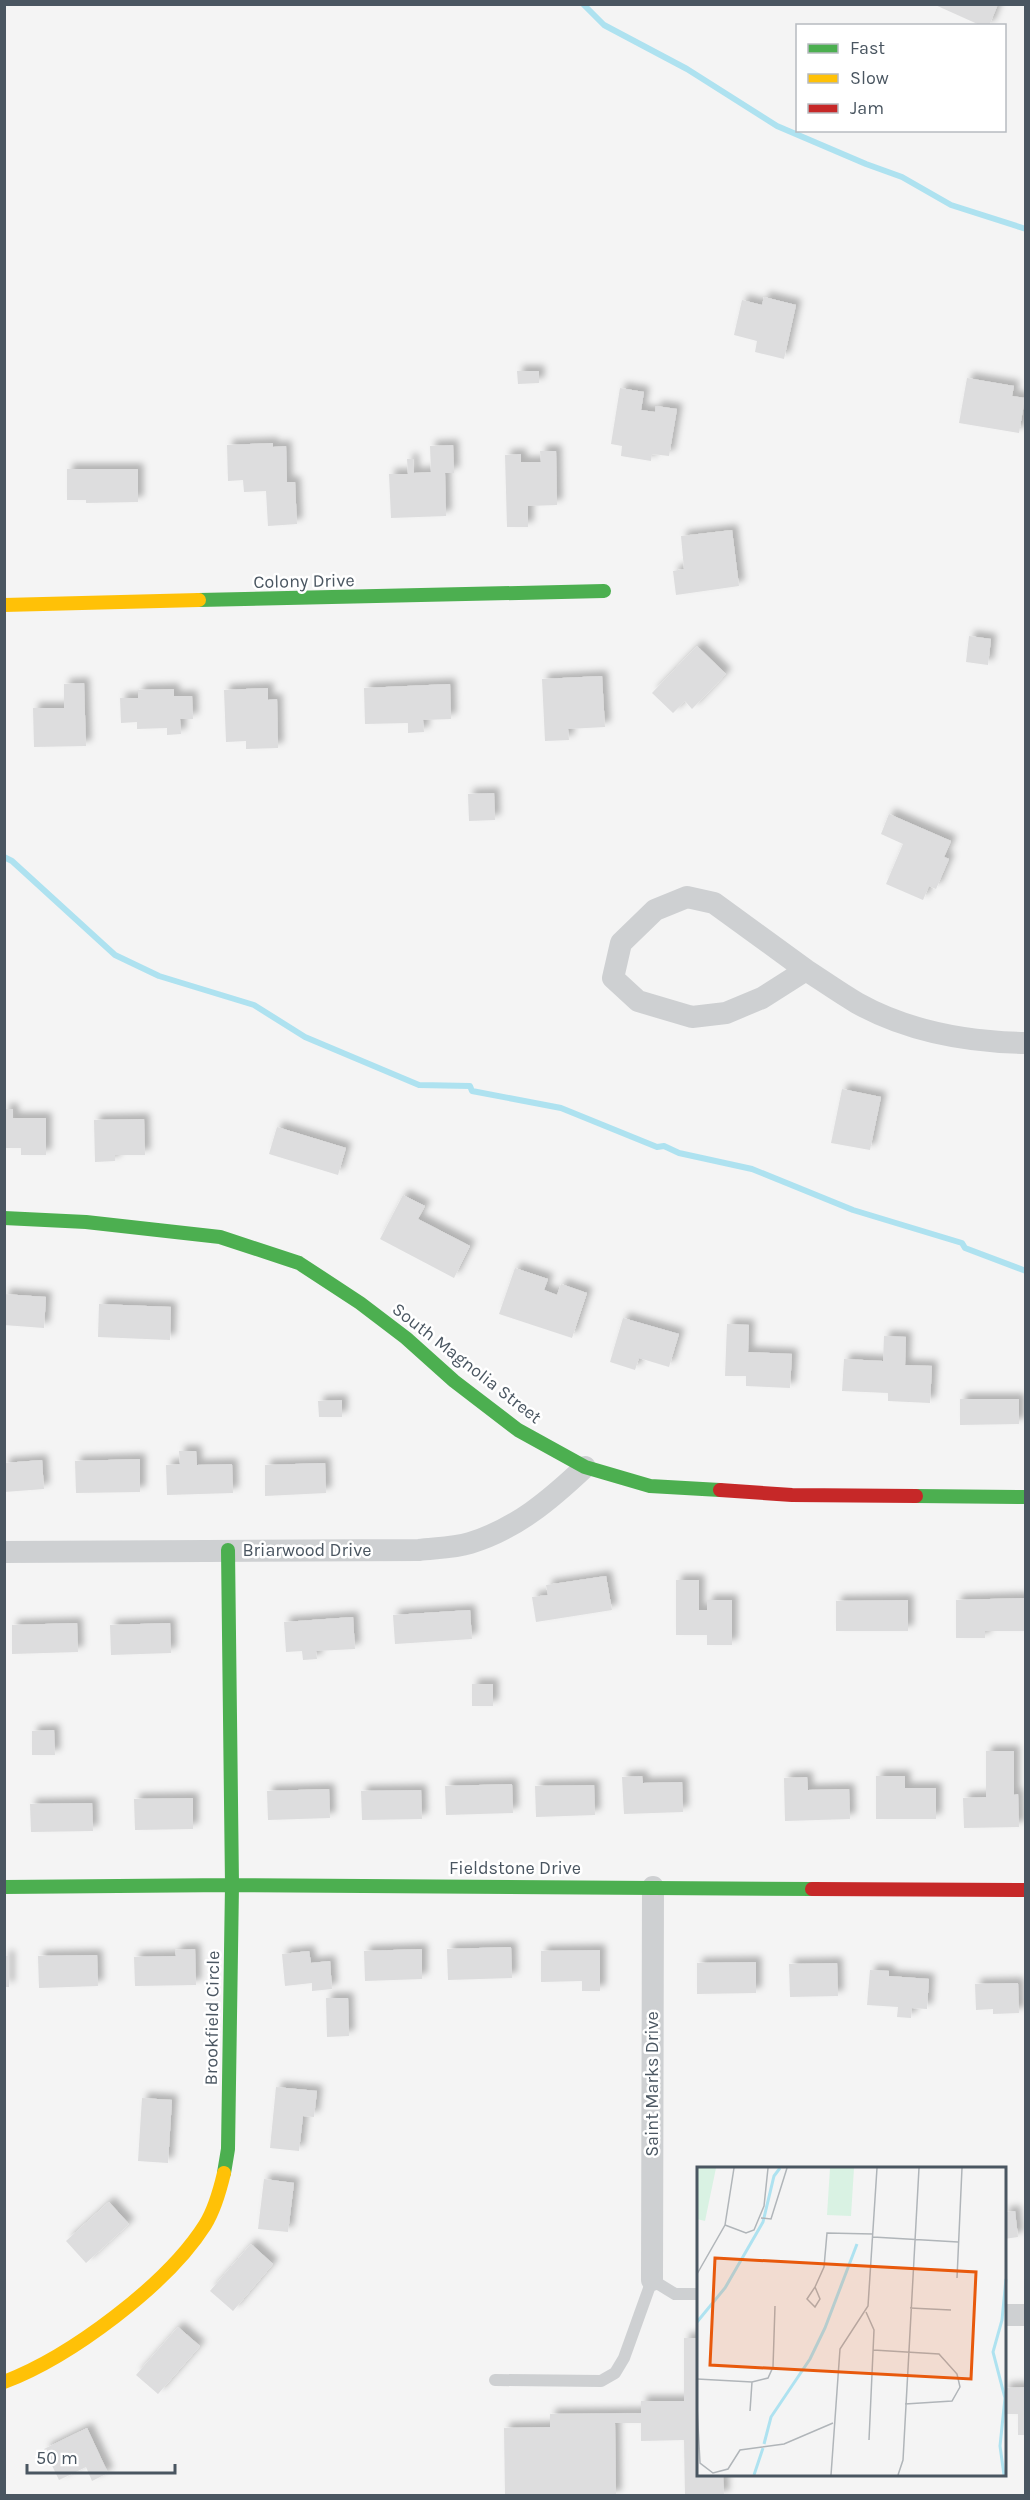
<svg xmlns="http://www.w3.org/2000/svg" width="1030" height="2500" font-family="Karla,sans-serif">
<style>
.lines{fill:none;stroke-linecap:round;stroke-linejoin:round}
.stream{stroke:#aee2f0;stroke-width:6}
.building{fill:#ddddde;filter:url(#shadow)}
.lane{stroke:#ced0d2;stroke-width:12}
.street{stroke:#ced0d2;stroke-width:22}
.fast{stroke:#4caf50;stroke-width:14}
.slow{stroke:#ffc107;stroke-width:14}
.jam{stroke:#c62828;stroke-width:14}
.labels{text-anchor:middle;stroke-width:5;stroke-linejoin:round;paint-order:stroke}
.street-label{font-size:18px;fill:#4a5661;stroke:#fff}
.inset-river{fill:none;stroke:#aee2f0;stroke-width:3}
.inset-road{fill:none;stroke:#b0b5b9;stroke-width:1.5}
.view{fill:#e8590c;fill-opacity:0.15;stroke:#e8590c;stroke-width:3}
.inset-edge{fill:none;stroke:#4a5661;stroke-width:3}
</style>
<defs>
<filter id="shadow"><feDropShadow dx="5.5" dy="-5.5" stdDeviation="3" flood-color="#0004"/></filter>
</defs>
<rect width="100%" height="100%" fill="#f4f4f4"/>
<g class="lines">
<path class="stream" d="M583,4l21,21 83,44 90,57 89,38 36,13 49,28 75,24
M4,857l8,4 103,94 44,21 95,29 51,32 114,48 51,1 2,5 89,17 96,39 7,-1 15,7 73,16 101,41 109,33 3,5 61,23"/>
</g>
<path class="building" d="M933,4h65l-9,22h-7z
M764,297l32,8 -12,54 -29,-7 2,-11 -23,-6 8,-35 20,5z
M517,371h22v12l-21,1z
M967,378l47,8 -2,10 13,2 -6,35 -60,-10z
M620,388l24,4 -3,18 14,2 1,-6 21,3 -8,47 -17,-2 -1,7 -30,-5 1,-10 -11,-2z
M273,443v4l13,-1 1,36h8l2,42 -29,2 -2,-35 -22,1 -1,-12 -15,1 -1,-36z
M453,445l1,28h-9l1,43 -55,2 -2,-44h19l-1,-15h6l1,14 17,-1 -1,-26z
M540,451h16l1,54 -29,1v21h-21l-2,-72 16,-1v8h20z
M67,469h71v33l-52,1v-3h-19z
M732,530l7,56 -63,9 -3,-24 11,-2 -3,-33z
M969,636l22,3 -3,26 -22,-3z
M697,646l29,28 -34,35 -7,-8 -12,12 -21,-20z
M602,676l3,51 -37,2 1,11 -24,1 -3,-62z
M84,683l2,63 -52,1 -1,-39h31v-24z
M450,684l1,35 -28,1 1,12 -16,1v-10l-43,1 -1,-36z
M268,688v12l9,-1 1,49 -32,1v-8l-20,1 -2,-52z
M174,689v7h18l1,23h-13l1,15 -14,1v-7l-30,1v-7l-16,1 -1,-25h18v-8z
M494,793l1,27 -26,1 -1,-27z
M889,814l62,27 -7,16 5,2 -13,30 -7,-3 -6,14 -37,-16 17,-40 -22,-10z
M842,1089l39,8 -11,53 -39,-7z
M4,1109h9v9h33v37h-25v-7h-17z
M144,1119l1,36h-30v6l-20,1 -1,-42z
M277,1127l69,21 -8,27 -69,-21z
M403,1195l22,11 -7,13 52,27 -16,32 -74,-39z
M515,1268l33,11 -4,11 13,5 4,-11 26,9 -15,45 -73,-24z
M4,1294l42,3 -2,31 -40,-3z
M99,1304l72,3 -1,33 -72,-3z
M623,1318l56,16 -10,33 -30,-9 -4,12 -25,-8z
M727,1324l22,1 -1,27 44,2 -2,34 -44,-2v-10h-21z
M884,1336l22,1 -1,28 27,1 -2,37 -42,-2v-8l-46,-2 2,-32 39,2z
M960,1399h59v25l-59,1z
M342,1400v17h-23l-1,-16z
M179,1451h17l1,14 35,-1 1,29 -66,2 -1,-30 14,-1z
M140,1459v33l-64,1 -1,-32z
M42,1460l2,29 -40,3v-29z
M325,1463l1,30 -61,3v-31z
M606,1576l6,34 -76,12 -4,-25 16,-2 -2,-10z
M676,1580h23v30h8v-10h25v45h-25v-10h-31z
M1026,1598v33h-41v7h-29v-38z
M908,1600v31h-72v-30z
M470,1610l2,29 -77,5 -2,-29z
M353,1617l2,32 -39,2 1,8 -14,1 -1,-9 -16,1 -2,-30z
M77,1623l1,29 -66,2v-29z
M170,1623l1,30 -60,2 -1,-30z
M472,1684h21v22h-21z
M54,1730l1,25h-23v-24z
M986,1751h28v44l4,-1 1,33 -55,1 -1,-30 23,-1z
M642,1776l1,7 39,-1 1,30 -59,2 -2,-37z
M876,1776h29v12h31v31h-60z
M807,1777l1,13 41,-1 1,30 -65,2 -1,-43z
M512,1784l1,29 -67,2 -1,-29z
M594,1785l1,30 -59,2 -1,-31z
M329,1789l1,29 -62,2 -1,-29z
M421,1790l1,29 -60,1 -1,-29z
M193,1798v31l-58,1 -1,-31z
M92,1803l1,28 -62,1 -1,-28z
M511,1947l1,31 -64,2 -1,-31z
M195,1949l1,36 -61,1 -1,-29 42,-1 -1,-6z
M422,1949v30l-57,2 -1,-30z
M600,1950v41h-18v-10l-41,1v-31z
M309,1951l2,12 19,-2 2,28 -20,2v-8l-27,3 -3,-32z
M97,1955l1,31 -59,2 -1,-32z
M4,1956h5v31h-5z
M756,1962v31l-59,1v-31z
M837,1963l1,33 -48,1 -1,-33z
M870,1970l19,1v5l40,3 -2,30 -15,-1 -1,10 -14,-1 1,-10 -31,-2z
M1018,1983l1,30 -26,1v-5l-17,1 -1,-26z
M326,1998h22l1,38 -22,1z
M276,2087l41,4 -3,26 -11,-1 -4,35 -29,-3z
M142,2098l30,2 -4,63 -30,-2z
M264,2179l30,4 -6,49 -30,-3z
M109,2202l20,22 -43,39 -20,-22z
M1015,2211l3,26 -14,2v-27z
M251,2244l22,20 -40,47 -23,-20z
M178,2327l22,19 -42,48 -22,-19z
M684,2338h14v136h25l1,22h-39l-1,-56 -43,1v-18h-26l1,73h-111l-1,-68 46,-1v-13l91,-1v-12h43z
M1026,2387v48h-8v-21h-14v-26z
M87,2428l21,45 -16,8 -6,-14 -27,13 -15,-31z"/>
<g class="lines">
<path class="lane" d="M495,2380l106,1 14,-8 9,-15 28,-78 23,14h23"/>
<path class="street" d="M687,897l27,6 92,67 -44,28 -36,15 -34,4 -54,-16 -25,-23 8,-35 34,-33z
M806,970c17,11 34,23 51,33 50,28 111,39 169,40
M4,1552l415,-2c16,-2 35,-2 51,-7 46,-14 80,-43 115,-76
M652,2280l1,-393
M1004,2315h22"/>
<path class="fast" d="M199,600l405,-9
M4,1218l82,4 134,15 79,26 61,40 46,35 48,43 64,49 67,37 65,19 70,4
M916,1496l110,1
M4,1887l228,-2 580,4
M224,2173l4,-24 4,-264 -4,-335"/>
<path class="slow" d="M4,605l195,-5
M4,2382c66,-25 163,-97 201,-157 10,-16 15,-35 19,-52"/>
<path class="jam" d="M720,1490l72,5 124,1
M812,1889l214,1"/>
</g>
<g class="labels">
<g class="street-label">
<text transform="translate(304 581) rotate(-1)" y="6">Colony Drive</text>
<text transform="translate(467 1363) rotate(38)" y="6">South Magnolia Street</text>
<text x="307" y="1556">Briarwood Drive</text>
<text x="515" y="1874">Fieldstone Drive</text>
<text transform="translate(212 2018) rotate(-89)" y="6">Brookfield Circle</text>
<text transform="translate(652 2084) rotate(-90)" y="6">Saint Marks Drive</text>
</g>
</g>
<g transform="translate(697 2167)">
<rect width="309" height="309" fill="#f4f4f4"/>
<path d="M0,1h19l-11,53 -8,-2zM133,1h24l-3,48 -24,-1z" fill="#d9f2e3"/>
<path class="inset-river" d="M0,155l28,-34 38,-66 11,-46 6,-8M67,277l7,-27 39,-58 15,-31 32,-84M57,308l9,-27M307,308l-4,-29 5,-48 -12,-46 9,-32 4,-41"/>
<path class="inset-road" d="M64,51l10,1 16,-51M28,58l21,8 8,-3 10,-24 4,-38M176,70l85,5M0,107l28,-49 9,-57M260,111l5,-110M118,120l9,-20 3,-34 46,1M118,120l5,12 -5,8 -8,-8zM213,141l41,2M169,145l8,18 -5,110M176,183l66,4 18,20 3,13 -8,14 -47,3M0,212l55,3 16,-4 5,-11 2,-61M0,239l3,57 13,10 15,-4 12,-19 44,-6 49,-21M53,244l2,-29M134,308l9,-126 28,-43 9,-138M201,308l5,-15 16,-292"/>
<path class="view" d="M18,91l261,14 -5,107 -261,-14z"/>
<rect width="309" height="309" class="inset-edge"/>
</g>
<rect width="1030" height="2500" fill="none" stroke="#4a5661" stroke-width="12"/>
<rect x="796" y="24" width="210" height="108" fill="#ffffff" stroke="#b7bbc0" stroke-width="1.5"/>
<rect x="808" y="44" width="30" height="9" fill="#4caf50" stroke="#b7bbc0" stroke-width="1.5"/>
<text x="850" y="54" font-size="18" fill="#4a5661">Fast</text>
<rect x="808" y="74" width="30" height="9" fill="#ffc107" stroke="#b7bbc0" stroke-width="1.5"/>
<text x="850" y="84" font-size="18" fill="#4a5661">Slow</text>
<rect x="808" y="104" width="30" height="9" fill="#c62828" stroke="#b7bbc0" stroke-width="1.5"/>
<text x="850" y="114" font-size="18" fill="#4a5661">Jam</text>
<path d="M27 2464v9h148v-9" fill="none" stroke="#4a5661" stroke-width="3"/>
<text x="36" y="2464" font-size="18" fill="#4a5661" stroke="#ffffff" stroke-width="4.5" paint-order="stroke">50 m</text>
</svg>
